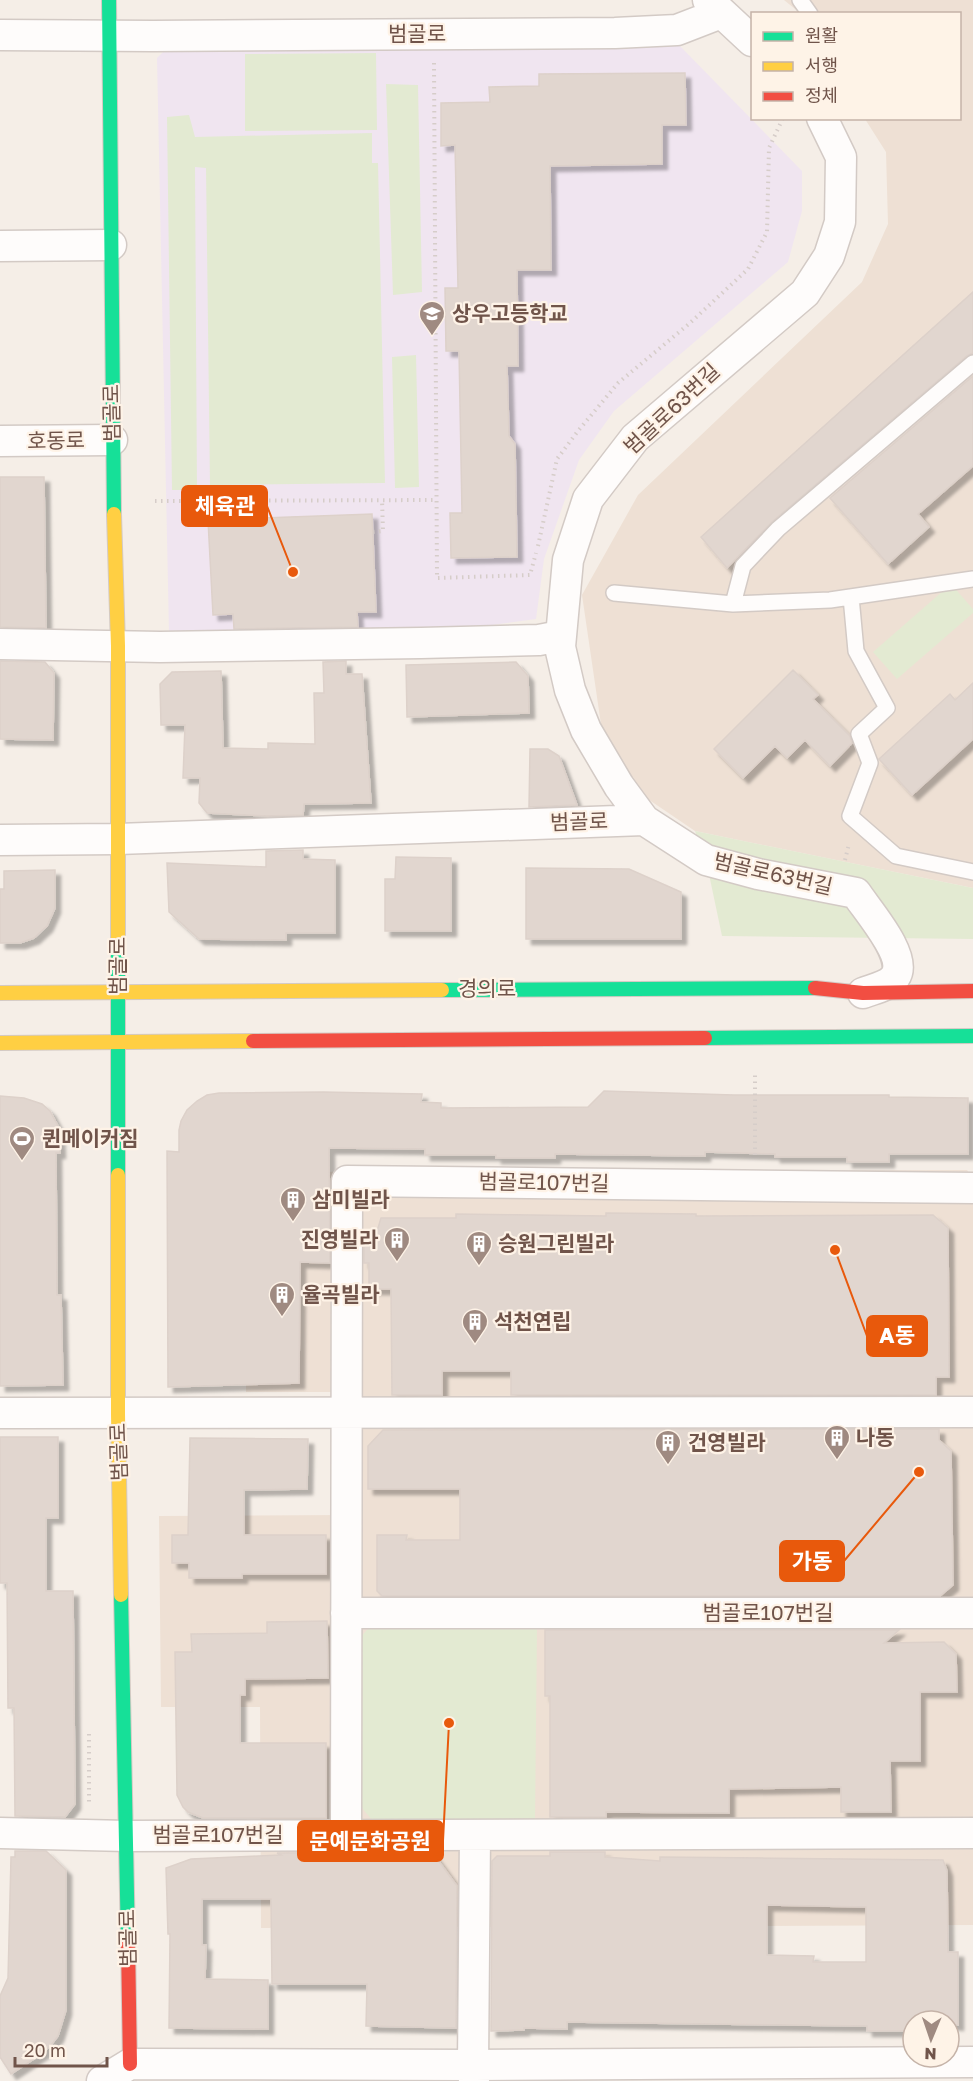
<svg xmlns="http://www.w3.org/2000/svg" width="973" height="2081" font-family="'Golos Text','Noto Sans KR',sans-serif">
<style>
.residential{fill:#eee0d4}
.education{fill:#f0e5f0}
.green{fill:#e3ead2}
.building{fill:#e1d6cf;stroke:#ddd1ca;stroke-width:1.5;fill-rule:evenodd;filter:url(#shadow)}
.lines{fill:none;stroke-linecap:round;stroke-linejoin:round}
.lane-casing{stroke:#d3cac5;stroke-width:18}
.street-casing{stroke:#d3cac5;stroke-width:33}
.fast-casing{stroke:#d4cac4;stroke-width:16}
.slow-casing{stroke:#d4cac4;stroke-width:16}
.jam-casing{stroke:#d4cac4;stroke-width:16}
.path{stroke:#d6cdc9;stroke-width:4;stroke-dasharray:1.5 4.5;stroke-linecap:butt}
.lane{stroke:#fefcfb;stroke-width:15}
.street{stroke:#fefcfb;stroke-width:30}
.fast{stroke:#16e098;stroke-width:14}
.slow{stroke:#ffcf43;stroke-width:14}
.jam{stroke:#f24e42;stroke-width:14}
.labels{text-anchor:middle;stroke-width:4.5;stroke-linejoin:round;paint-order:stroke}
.street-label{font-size:21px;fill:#70544a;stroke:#fef3e7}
.poi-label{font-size:21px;font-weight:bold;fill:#70544a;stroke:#fef3e7;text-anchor:start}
.leader{fill:none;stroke:#e8590c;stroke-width:2}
.callout-dot{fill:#e8590c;stroke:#fef3e7;stroke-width:2}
.callout{fill:#e8590c;stroke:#e8590c;stroke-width:2}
.callout-label{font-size:22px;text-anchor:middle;font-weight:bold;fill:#fff}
</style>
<defs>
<filter id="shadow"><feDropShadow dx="5.5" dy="5.5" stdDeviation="1.5" flood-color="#0004"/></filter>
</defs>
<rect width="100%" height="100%" fill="#f5eee7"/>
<path class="residential" d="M784,0h189v888l-278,-57 -87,-59 -26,-177 56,-100 224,-213 26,-58 -2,-72 -21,-33 95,-1v-104l-160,-1z
M967,1170l6,7v748l-712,3 -1,-221h-99l-2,-191 187,-1v-123h-100l-1,-220z"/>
<path class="education" d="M173,42l506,3 123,126v40l-14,51 -174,149 -35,49 -35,99 -8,60 -116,16 -251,-2 -12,-575z"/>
<path class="green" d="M376,53l1,77 -132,1v-77z
M386,84l32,1 4,207 -29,3z
M189,115l6,22 177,-4v30h6l7,320 -175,2 -4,-317 -11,-1 2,323h-25l-5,-373z
M416,355l3,132 -24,1 -3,-131z
M951,584l22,25v4l-76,66 -24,-27z
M695,831l278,57v51l-251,-3 -16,-76z
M371,1625l166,1 -2,196 -162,-1 -11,-13 -1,-171z"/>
<path class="building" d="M685,73l1,52h-24v39l-112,2 1,104h-34l1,96h-11l2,70 6,8 2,113 -66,1 -1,-45h12l-3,-162h-13l-1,-63h13l-3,-143 -14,1v-43l49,-1 -1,-15 50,-1v-12z
M973,292v61l-6,3 -195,166 -45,46 -26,-31z
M973,376v90l-55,48 11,13 -41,37 -58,-66z
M0,477h44l2,151 -46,-1z
M372,514l4,98h-19l1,15 -124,2 -1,-15 -20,1 -5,-95z
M0,661l45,1 9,11 -1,67 -53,-1z
M346,661v13h16l9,129 -67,1 -1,11 -36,1 -60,-3 -8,-10 1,-25h-17l2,-53h-24l-1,-41 12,-12 49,-1 2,77 45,1v-6l47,1 -1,-51h10l-1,-31z
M516,662l12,14 1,37 -122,4 -1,-52z
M793,670l25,25 -5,4 37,37 2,7 -22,23 -25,-26 -18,18 -12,-12 -32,32 -29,-29z
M973,683v56l-61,56 -33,-36 71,-65 5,6z
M530,749h18l11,7 18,49 -48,2z
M303,850v9l32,1v73h-49v7l-87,-1 -30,-27 -2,-49 99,4v-16z
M396,857l55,1v73h-66v-52h10z
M526,868l103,1 52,23v47h-155z
M55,870v38l-8,18 -13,12 -14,5h-20v-54h4v-18z
M604,1091l130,4h155v2l79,1v56h-79v8h-42v-5h-72v-3l-70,-2v4l-150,-2v4h-59v-3h-71v-6l-96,-1 1,115 -30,-1 -1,121 -131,4 -1,-236 12,1v-22l2,-9 6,-11 10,-9 10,-6 12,-2 104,-1 99,2 -1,8 20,1v5l147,-1z
M0,1096l24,2 18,6 8,7 9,17 1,25h-4l1,142h4l2,90 -63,1z
M606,1213l90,1v2l237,-1 15,13 1,149h-13v18h-425v-24h-69v24h-50l-1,-106h-22v-26h-5v-26l11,1 6,-20h75v-4l150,2z
M939,1429v11l12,11 2,134 -13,11h-558l-5,-5v-56h30l-1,5h54v-51h-92v-43l15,-16z
M0,1437h58v81h-12v73h27l2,213 -10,13 -50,-1 -1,-108h-6l-1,-125h-7z
M190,1438l118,1 -1,50 -63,1v45h82v39h-84v4h-53v-15h-17v-28h16z
M327,1621l1,57 -83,1v16h-5v48h86v75h-123l-15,-6 -5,-5 -6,-12 -2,-143h17l-1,-18 76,-1v-11z
M545,1630h354l-15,13 60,-1 12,12 1,38h-37v69h-30l1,51h-50v-25l-112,2v24l-123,-1v5h-56v-121h-5z
M15,1851h31l20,19v140l-8,26 -7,9 -8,8 -32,21 -11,-17v-61l8,-18 3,-121h4z
M432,1852l25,34 -1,142 -90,-2 1,-42h-95l-1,-85h-69v46h4l-1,34 63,1v49l-99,-1 1,-94h-2l-2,-66 25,-9 90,-4 -4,-2z
M550,1852h55v5l55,4v-4l283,3 4,11 1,81h10v73l-9,-1v-3h-36v3h-6v7h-40v-5l-300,-4v7l-43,-1v2l-33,1 1,-170 5,-5h53zM767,1905l99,2v55h-53l1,-6 -47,-1z"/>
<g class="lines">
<defs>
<path id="lane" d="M800,0l10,14
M614,593l119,11 10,-38 35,-37 195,-166
M851,597l5,54 31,57 -28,26 11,29 -20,53 46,40 77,16
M733,604l97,-4 143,-21"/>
<path id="street" d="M708,0l44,41
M0,35l153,1 462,-3 62,-3 44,-17
M822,118l19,39 -1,65 -11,34 -24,37 -170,145 -47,61 -20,61 -8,87 10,43 16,40 33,56 25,34 62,40 52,14 98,19c11,17 53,64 39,84 -6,9 -22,12 -32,16
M0,246l111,-1
M0,441l112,-1
M0,644l160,3 261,-4 118,-3 21,-4
M0,840l118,-1 526,-19
M0,1413l973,-1
M346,1613h627
M0,1833l127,3 846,-3
M346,1835l1,-654 626,7
M102,2081l28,-17 343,1 500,-3
M474,2081l-1,-16 2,-230"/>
<path id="fast" d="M109,0l5,514
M118,947v228
M442,990l373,-2
M705,1038l268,-2
M121,1595l7,348"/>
<path id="slow" d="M114,514l4,132v301
M0,993l442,-3
M0,1043l253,-2
M118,1175v239l3,181"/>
<path id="jam" d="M815,988l48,5 110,-2
M253,1041l452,-3
M128,1943l2,121"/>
</defs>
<use href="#lane" class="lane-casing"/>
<use href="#street" class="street-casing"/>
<use href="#fast" class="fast-casing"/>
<use href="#slow" class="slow-casing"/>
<use href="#jam" class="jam-casing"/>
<path class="path" d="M434,63l3,515 93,-3 6,-22
M155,501l282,-1
M373,532l10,-1 -1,-31
M538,546l19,-87 21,-28 40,-48 72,-60 58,-54 19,-37 2,-84 14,-30
M845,860l4,-16
M755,1155v-84
M89,1734v70"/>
<use href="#lane" class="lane"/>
<use href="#street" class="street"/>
<use href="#fast" class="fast"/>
<use href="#slow" class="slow"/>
<use href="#jam" class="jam"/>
</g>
<defs>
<symbol id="school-pin" viewBox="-11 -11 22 30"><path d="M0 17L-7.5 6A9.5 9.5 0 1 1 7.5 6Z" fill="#9f8a81" stroke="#fef3e7"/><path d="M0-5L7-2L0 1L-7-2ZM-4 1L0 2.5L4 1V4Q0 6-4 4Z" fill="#fff"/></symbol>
<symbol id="stadium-pin" viewBox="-11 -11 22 30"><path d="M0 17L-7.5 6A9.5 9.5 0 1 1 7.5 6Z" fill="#9f8a81" stroke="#fef3e7"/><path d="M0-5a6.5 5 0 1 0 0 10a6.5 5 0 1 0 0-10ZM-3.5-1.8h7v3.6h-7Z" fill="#fff"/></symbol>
<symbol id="building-pin" viewBox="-11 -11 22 30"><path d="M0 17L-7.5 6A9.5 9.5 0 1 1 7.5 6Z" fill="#9f8a81" stroke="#fef3e7"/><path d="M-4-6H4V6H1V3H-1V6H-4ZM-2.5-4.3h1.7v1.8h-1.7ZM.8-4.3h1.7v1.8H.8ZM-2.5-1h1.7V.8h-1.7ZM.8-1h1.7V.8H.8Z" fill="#fff"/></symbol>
</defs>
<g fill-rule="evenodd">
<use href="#school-pin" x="417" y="299" width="30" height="40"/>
<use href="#stadium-pin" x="7" y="1124" width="30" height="40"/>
<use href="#building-pin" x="278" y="1185" width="30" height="40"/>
<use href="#building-pin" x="382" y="1225" width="30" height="40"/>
<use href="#building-pin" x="464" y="1229" width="30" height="40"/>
<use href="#building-pin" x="267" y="1280" width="30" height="40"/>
<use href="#building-pin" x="460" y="1307" width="30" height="40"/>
<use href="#building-pin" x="822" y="1423" width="30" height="40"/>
<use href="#building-pin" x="653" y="1428" width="30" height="40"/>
</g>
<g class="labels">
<g class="street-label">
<text x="417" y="41">범골로</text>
<text transform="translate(672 409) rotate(-43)" y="7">범골로63번길</text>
<text transform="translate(112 413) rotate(-91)" y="7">범골로</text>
<text transform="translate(56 441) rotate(-1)" y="7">호동로</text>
<text transform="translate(579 822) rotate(-2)" y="7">범골로</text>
<text transform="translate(773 874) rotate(13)" y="7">범골로63번길</text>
<text transform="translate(118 966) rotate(-90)" y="7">범골로</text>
<text x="487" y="996">경의로</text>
<text transform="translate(544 1183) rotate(1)" y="7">범골로107번길</text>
<text transform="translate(119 1452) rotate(-92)" y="7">범골로</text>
<text x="768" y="1620">범골로107번길</text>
<text x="218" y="1842">범골로107번길</text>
<text transform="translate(128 1938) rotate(-91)" y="7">범골로</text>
</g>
<g class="poi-label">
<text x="452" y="321">상우고등학교</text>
<text x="42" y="1146">퀸메이커짐</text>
<text x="312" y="1207">삼미빌라</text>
<text x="378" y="1247" text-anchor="end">진영빌라</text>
<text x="498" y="1251">승원그린빌라</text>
<text x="302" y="1302">율곡빌라</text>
<text x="494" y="1329">석천연립</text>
<text x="856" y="1445">나동</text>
<text x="688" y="1450">건영빌라</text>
</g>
</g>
<path class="leader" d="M293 572L267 506M835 1250L867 1336M919 1472L844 1561M449 1723L443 1841"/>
<g class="callout-dot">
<circle cx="293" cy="572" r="6"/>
<circle cx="835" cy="1250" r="6"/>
<circle cx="919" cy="1472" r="6"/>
<circle cx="449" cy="1723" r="6"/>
</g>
<g class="callout">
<rect x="182" y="486" width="85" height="40" rx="6"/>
<rect x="867" y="1316" width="60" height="40" rx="6"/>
<rect x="780" y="1541" width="64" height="40" rx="6"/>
<rect x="298" y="1821" width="145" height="40" rx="6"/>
</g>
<g class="callout-label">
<text x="225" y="514">체육관</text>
<text x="897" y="1343">A동</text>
<text x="812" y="1569">가동</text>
<text x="370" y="1849">문예문화공원</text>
</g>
<rect x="751" y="12" width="210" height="108" fill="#fef3e7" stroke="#c5b3a8" stroke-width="1.5"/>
<rect x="763" y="32" width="30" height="9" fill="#16e098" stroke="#c5b3a8" stroke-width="1.5"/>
<text x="805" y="42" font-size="18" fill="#70544a">원활</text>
<rect x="763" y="62" width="30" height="9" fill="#ffcf43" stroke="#c5b3a8" stroke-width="1.5"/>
<text x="805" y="72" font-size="18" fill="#70544a">서행</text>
<rect x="763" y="92" width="30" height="9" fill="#f24e42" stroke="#c5b3a8" stroke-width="1.5"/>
<text x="805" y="102" font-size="18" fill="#70544a">정체</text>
<g transform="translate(931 2039) rotate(182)"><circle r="28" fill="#fef3e7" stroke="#c5b3a8" stroke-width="1.5"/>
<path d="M0-4.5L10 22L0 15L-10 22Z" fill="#9f8a81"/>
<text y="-9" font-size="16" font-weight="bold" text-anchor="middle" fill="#70544a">N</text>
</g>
<path d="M15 2057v9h92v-9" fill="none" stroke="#70544a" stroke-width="3"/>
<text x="24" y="2057" font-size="18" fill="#70544a" stroke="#fef3e7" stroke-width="4.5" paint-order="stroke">20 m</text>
</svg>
